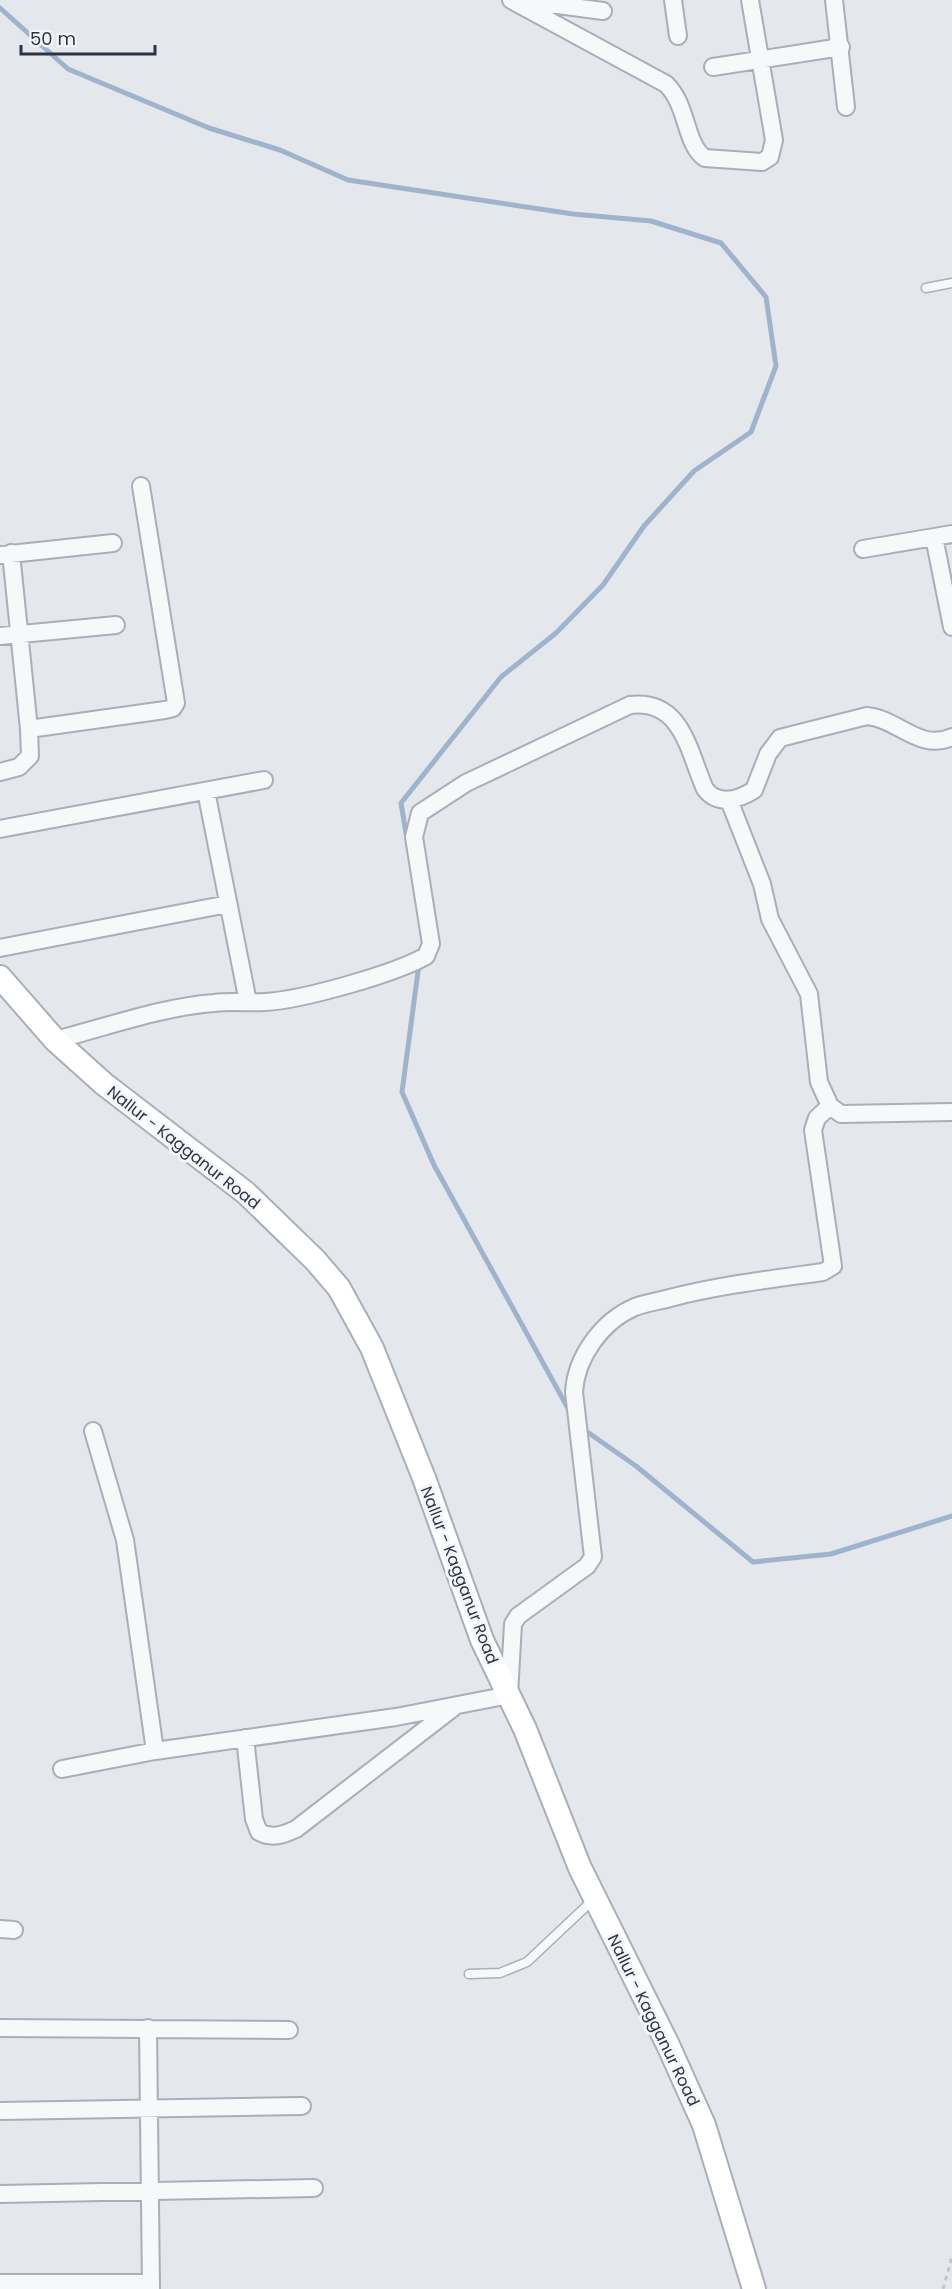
<svg xmlns="http://www.w3.org/2000/svg" width="952" height="2289" font-family="Poppins,sans-serif">
<style>
.lines{fill:none;stroke-linecap:round;stroke-linejoin:round}
.stream{stroke:#9fb4cc;stroke-width:5}
.service-casing{stroke:#a9aeb7;stroke-width:11}
.minor-casing{stroke:#a9aeb7;stroke-width:20}
.secondary-casing{stroke:#a9aeb7;stroke-width:26}
.path{stroke:#c2c5cb;stroke-width:3;stroke-dasharray:4.5 4.5;stroke-linecap:butt}
.service{stroke:#f7f8fa;stroke-width:8}
.minor{stroke:#f7f8fa;stroke-width:16}
.secondary{stroke:#fff;stroke-width:22}
.labels{text-anchor:middle;stroke-width:6;stroke-linejoin:round;paint-order:stroke}
.street-label{font-size:16px;fill:#2b3445;stroke:#f4f6f9}
</style>
<rect width="100%" height="100%" fill="#e4e7ec"/>
<g class="lines">
<path class="stream" d="M0,8l68,61 141,59 71,22 68,30 225,34 78,7 70,22 45,54 10,69 -25,66 -57,39 -50,55 -41,59 -47,48 -55,44 -100,126 6,36
M419,964l-17,128 32,73 136,247
M583,1429l53,37 117,96 78,-8 121,-38"/>
<defs>
<path id="service" d="M926,288l26,-5
M469,1974l31,-1 27,-11 68,-64"/>
<path id="minor" d="M511,0l155,84c22,21 19,61 39,74l57,4 8,-5 4,-17 -24,-140
M520,0l83,11
M673,0l5,36
M834,0l12,107
M713,67l128,-20
M934,537l18,90
M863,549l89,-15
M1,555l112,-12
M0,636l116,-11
M29,729l136,-19 8,-2 3,-5 -35,-217
M0,772l19,-5 11,-11 -1,-27 -18,-176
M206,791l42,211
M729,800l33,84 8,35 39,75 10,88 11,24 11,8 111,-2
M0,829l264,-49
M0,948l228,-44
M55,1040c52,-13 106,-33 159,-37 17,-2 34,0 51,-1 37,-2 129,-28 161,-46l5,-12 -17,-107 6,-24 46,-30 164,-78c52,-6 58,45 75,84 13,17 33,11 49,1l14,-36 12,-16 87,-22c31,3 53,36 85,21
M93,1431l32,109 30,211
M245,1738l9,81 5,13c13,7 24,3 37,-3l157,-121
M62,1769l93,-18 241,-34 113,-22 4,-71 5,-8 69,-50 6,-9 -19,-165c2,-35 28,-71 61,-85 11,-4 24,-6 35,-9 50,-13 102,-19 153,-26l10,-6 -20,-136 4,-12 13,-12
M0,1929l14,1
M0,2028l289,2
M148,2028l3,261
M0,2111l302,-5
M0,2194l314,-6
M0,2283h151"/>
<path id="secondary" d="M0,977l55,63 49,44 142,109 69,67 24,28 33,60 52,130 58,162 43,89 55,139 88,177 36,80 50,164"/>
</defs>
<use href="#service" class="service-casing"/>
<use href="#minor" class="minor-casing"/>
<use href="#secondary" class="secondary-casing"/>
<path class="path" d="M943,2289l9,-32"/>
<use href="#service" class="service"/>
<use href="#minor" class="minor"/>
<use href="#secondary" class="secondary"/>
</g>
<g class="labels">
<g class="street-label">
<text transform="translate(184 1147) rotate(38)" y="6">Nallur - Kagganur Road</text>
<text transform="translate(460 1575) rotate(69)" y="6">Nallur - Kagganur Road</text>
<text transform="translate(654 2020) rotate(64)" y="6">Nallur - Kagganur Road</text>
</g>
</g>
<path d="M21 45v9h134v-9" fill="none" stroke="#2b3445" stroke-width="3"/>
<text x="30" y="45" font-size="18" fill="#2b3445" stroke="#f4f6f9" stroke-width="4.5" paint-order="stroke">50 m</text>
</svg>
